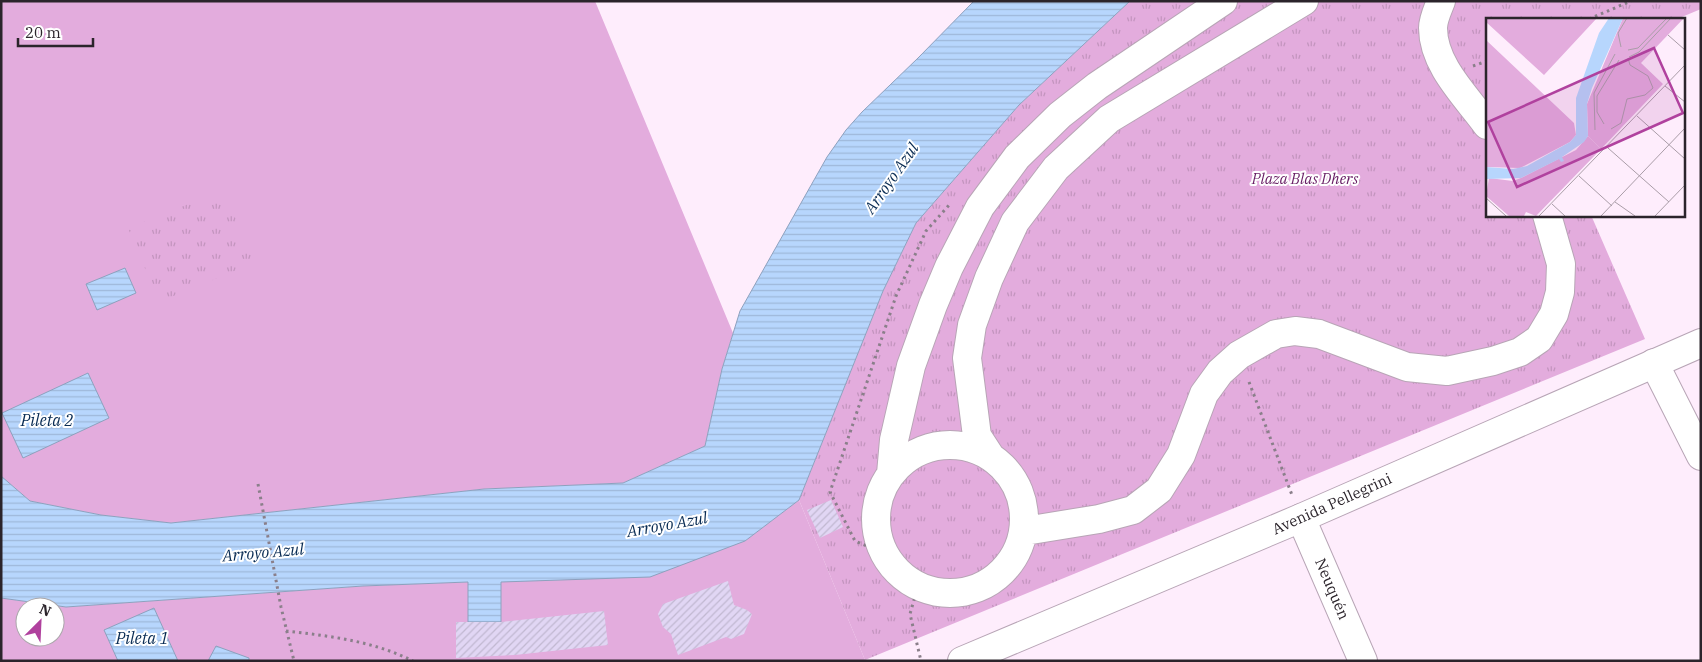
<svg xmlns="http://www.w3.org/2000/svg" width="1702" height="662" font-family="'IBM Plex Serif',serif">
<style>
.grass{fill:#e3acdd;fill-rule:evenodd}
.park{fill:url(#park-tufts)}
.water{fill:url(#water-rules);stroke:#8da1be}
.building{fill:url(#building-hatch)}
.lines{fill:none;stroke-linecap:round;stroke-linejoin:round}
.minor-casing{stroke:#b8a5b6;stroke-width:30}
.secondary-casing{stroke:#b8a5b6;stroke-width:30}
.path{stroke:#8a7f8a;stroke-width:3;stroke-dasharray:2.5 4;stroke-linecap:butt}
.minor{stroke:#fff;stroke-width:28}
.secondary{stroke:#fff;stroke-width:28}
.labels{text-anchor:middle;stroke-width:4;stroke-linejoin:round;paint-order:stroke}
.park-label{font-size:15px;font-style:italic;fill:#681e65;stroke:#fff}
.street-label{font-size:15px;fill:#2b242b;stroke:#fff}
.water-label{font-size:16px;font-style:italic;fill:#082b53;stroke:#fff}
.inset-road{fill:none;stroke:#aa9da8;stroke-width:1}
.view{fill:#b0419e;fill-opacity:0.15;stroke:#b0419e;stroke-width:2.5}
.inset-edge{fill:none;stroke:#2b242b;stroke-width:2.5}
</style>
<defs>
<pattern id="park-tufts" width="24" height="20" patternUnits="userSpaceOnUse" patternTransform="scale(1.25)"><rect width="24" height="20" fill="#e3acdd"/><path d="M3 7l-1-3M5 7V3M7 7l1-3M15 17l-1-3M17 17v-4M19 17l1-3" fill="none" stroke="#c394be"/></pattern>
<pattern id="water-rules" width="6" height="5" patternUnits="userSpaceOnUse" patternTransform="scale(1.25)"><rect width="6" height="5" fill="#b7d6fd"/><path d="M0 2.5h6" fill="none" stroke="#9eb8d9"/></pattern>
<pattern id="building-hatch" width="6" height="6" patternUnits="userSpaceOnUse" patternTransform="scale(1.25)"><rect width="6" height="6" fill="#e1d6f4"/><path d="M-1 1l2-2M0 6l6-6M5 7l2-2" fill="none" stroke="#c1b8d1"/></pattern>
</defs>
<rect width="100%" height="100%" fill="#feedfc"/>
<path class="grass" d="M1,1h594l138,332 -11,36 -17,77 -82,37 -139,6 -313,34 -70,-8 -71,-14 -29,-25z
M799,500l66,160 -864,1v-63l65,9 297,-21 105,-4 277,-41zM25,607h30v30h-30z"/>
<path class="park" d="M1130,1h571v8l-24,10h-190v196h104l54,124 -780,321 -66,-160 84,-209 33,-68 103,-118z
M224,190l30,73 -95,39 -31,-74z"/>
<path class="water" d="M974,1h156l-111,104 -103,118 -33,68 -84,209 -54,41 -95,36 -149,5v40h-33v-40l-105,4 -297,21 -65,-9v-122l29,25 71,14 70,8 313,-34 139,-6 82,-37 17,-77 18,-58 87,-154 19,-27 16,-18 56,-54z
M125,268l11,25 -39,17 -11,-26z
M88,373l21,45 -86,40 -21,-45z
M154,608l24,53h-60l-14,-31z
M216,646l33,12v3h-41z"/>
<path class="building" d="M831,500l12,27 -23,11 -13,-28z
M728,581l6,24 13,5 5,4 -8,20 -13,5 -5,-2 -48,18 -7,-21 -8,-7 -5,-13 5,-10z
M604,611l4,34 -93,10 -59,3v-36h45z"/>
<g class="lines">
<defs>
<path id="minor" d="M1441,1c-3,8 -8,18 -8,27 0,37 33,68 54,97
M1654,363l47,93
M876 519a74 74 0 1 1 148 0a74 74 0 1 1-148 0Z
M990,456l-13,-20 -10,-78 5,-33 17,-47 26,-56 41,-54 53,-49 195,-118
M891,474l3,-34 17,-74 22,-61 16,-38 31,-60 37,-50 43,-42 37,-29 126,-85
M1301,518l62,143
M1025,531l74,-12 34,-9 26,-20 22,-35 23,-61 16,-22 19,-17 37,-21 19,-3 24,3 88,33 40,4 46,-10 27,-9 19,-13 15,-25 6,-22 1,-28 -14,-49"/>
<path id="secondary" d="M962,661l339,-143 400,-175"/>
</defs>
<use href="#minor" class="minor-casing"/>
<use href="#secondary" class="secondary-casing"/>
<path class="path" d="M1589,19l42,-18
M1473,66l14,-5
M1249,382l43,113
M258,484l23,123 13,54
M884,553l-29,-12 -25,-49 66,-196 30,-65 24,-27
M918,586l-8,28 11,47
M286,631c44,5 87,10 127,30"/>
<use href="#minor" class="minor"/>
<use href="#secondary" class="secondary"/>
</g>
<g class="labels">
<g class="park-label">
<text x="1305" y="184">Plaza Blas Dhers</text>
</g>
<g class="street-label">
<text transform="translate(1332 504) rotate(-24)" y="5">Avenida Pellegrini</text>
<text transform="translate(1332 589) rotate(67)" y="5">Neuquén</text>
</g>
<g class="water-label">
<text transform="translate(891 178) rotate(-55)" y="6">Arroyo Azul</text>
<text x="47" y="426">Pileta 2</text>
<text transform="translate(667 524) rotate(-10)" y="6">Arroyo Azul</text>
<text transform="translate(263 552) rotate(-5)" y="6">Arroyo Azul</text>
<text x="142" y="644">Pileta 1</text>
</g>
</g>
<g transform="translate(1486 18)">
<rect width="199" height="199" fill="#feedfc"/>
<path d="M0,0h111l-53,57 -58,-53zM0,22l88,83 2,12 -6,7 -50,26 -34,-1zM102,118l13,13 -65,67 -10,-4 -2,4h-15l-23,-20 3,-18 24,3 8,-3 55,-28z" fill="#e3acdd"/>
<path d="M137,0h61l-43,45 22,21 -62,65 -13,-13 -1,-32z" fill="#e3acdd"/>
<path d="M144,0h33l-27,28h-6l-8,-7 -1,-6z" fill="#e3acdd"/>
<path d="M123,0h14l-31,70 -5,16 1,32 -4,6 -22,15 2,4 -3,1 -2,-3 -38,19 -35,1v-12l27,2 14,-3 43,-24 6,-7v-37l23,-65z" fill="#b7d6fd"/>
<path class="inset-road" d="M182,17l17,15M135,29l-3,-14 9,-15M142,32l10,-2 29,-30M143,39l10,-5 32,-34M179,68l20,16M151,98l48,43M118,106l-7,-12v-16l22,-36M125,111l10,-6 6,-24 18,-4 8,-7 -5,-12 -18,-11 -2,-7M109,112l-1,-37 21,-39M122,130l61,54M93,158l33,30M0,180l20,18M129,184l20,14M66,186l13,12M53,198l146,-151M115,198l84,-88M169,198l30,-31"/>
<path class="view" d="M168,30l29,65 -166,74 -29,-65z"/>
<rect width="199" height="199" class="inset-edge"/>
</g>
<rect width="1702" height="662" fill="none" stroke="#2b242b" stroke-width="5"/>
<g transform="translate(40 622) rotate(24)"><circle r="24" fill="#ffffff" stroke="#aaa7aa"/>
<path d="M0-4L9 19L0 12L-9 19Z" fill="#b0419e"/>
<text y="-8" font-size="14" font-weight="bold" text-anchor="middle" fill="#2b242b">N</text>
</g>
<path d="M18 38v8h75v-8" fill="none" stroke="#2b242b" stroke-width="2.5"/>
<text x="25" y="38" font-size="15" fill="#2b242b" stroke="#ffffff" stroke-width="4" paint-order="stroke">20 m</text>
</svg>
